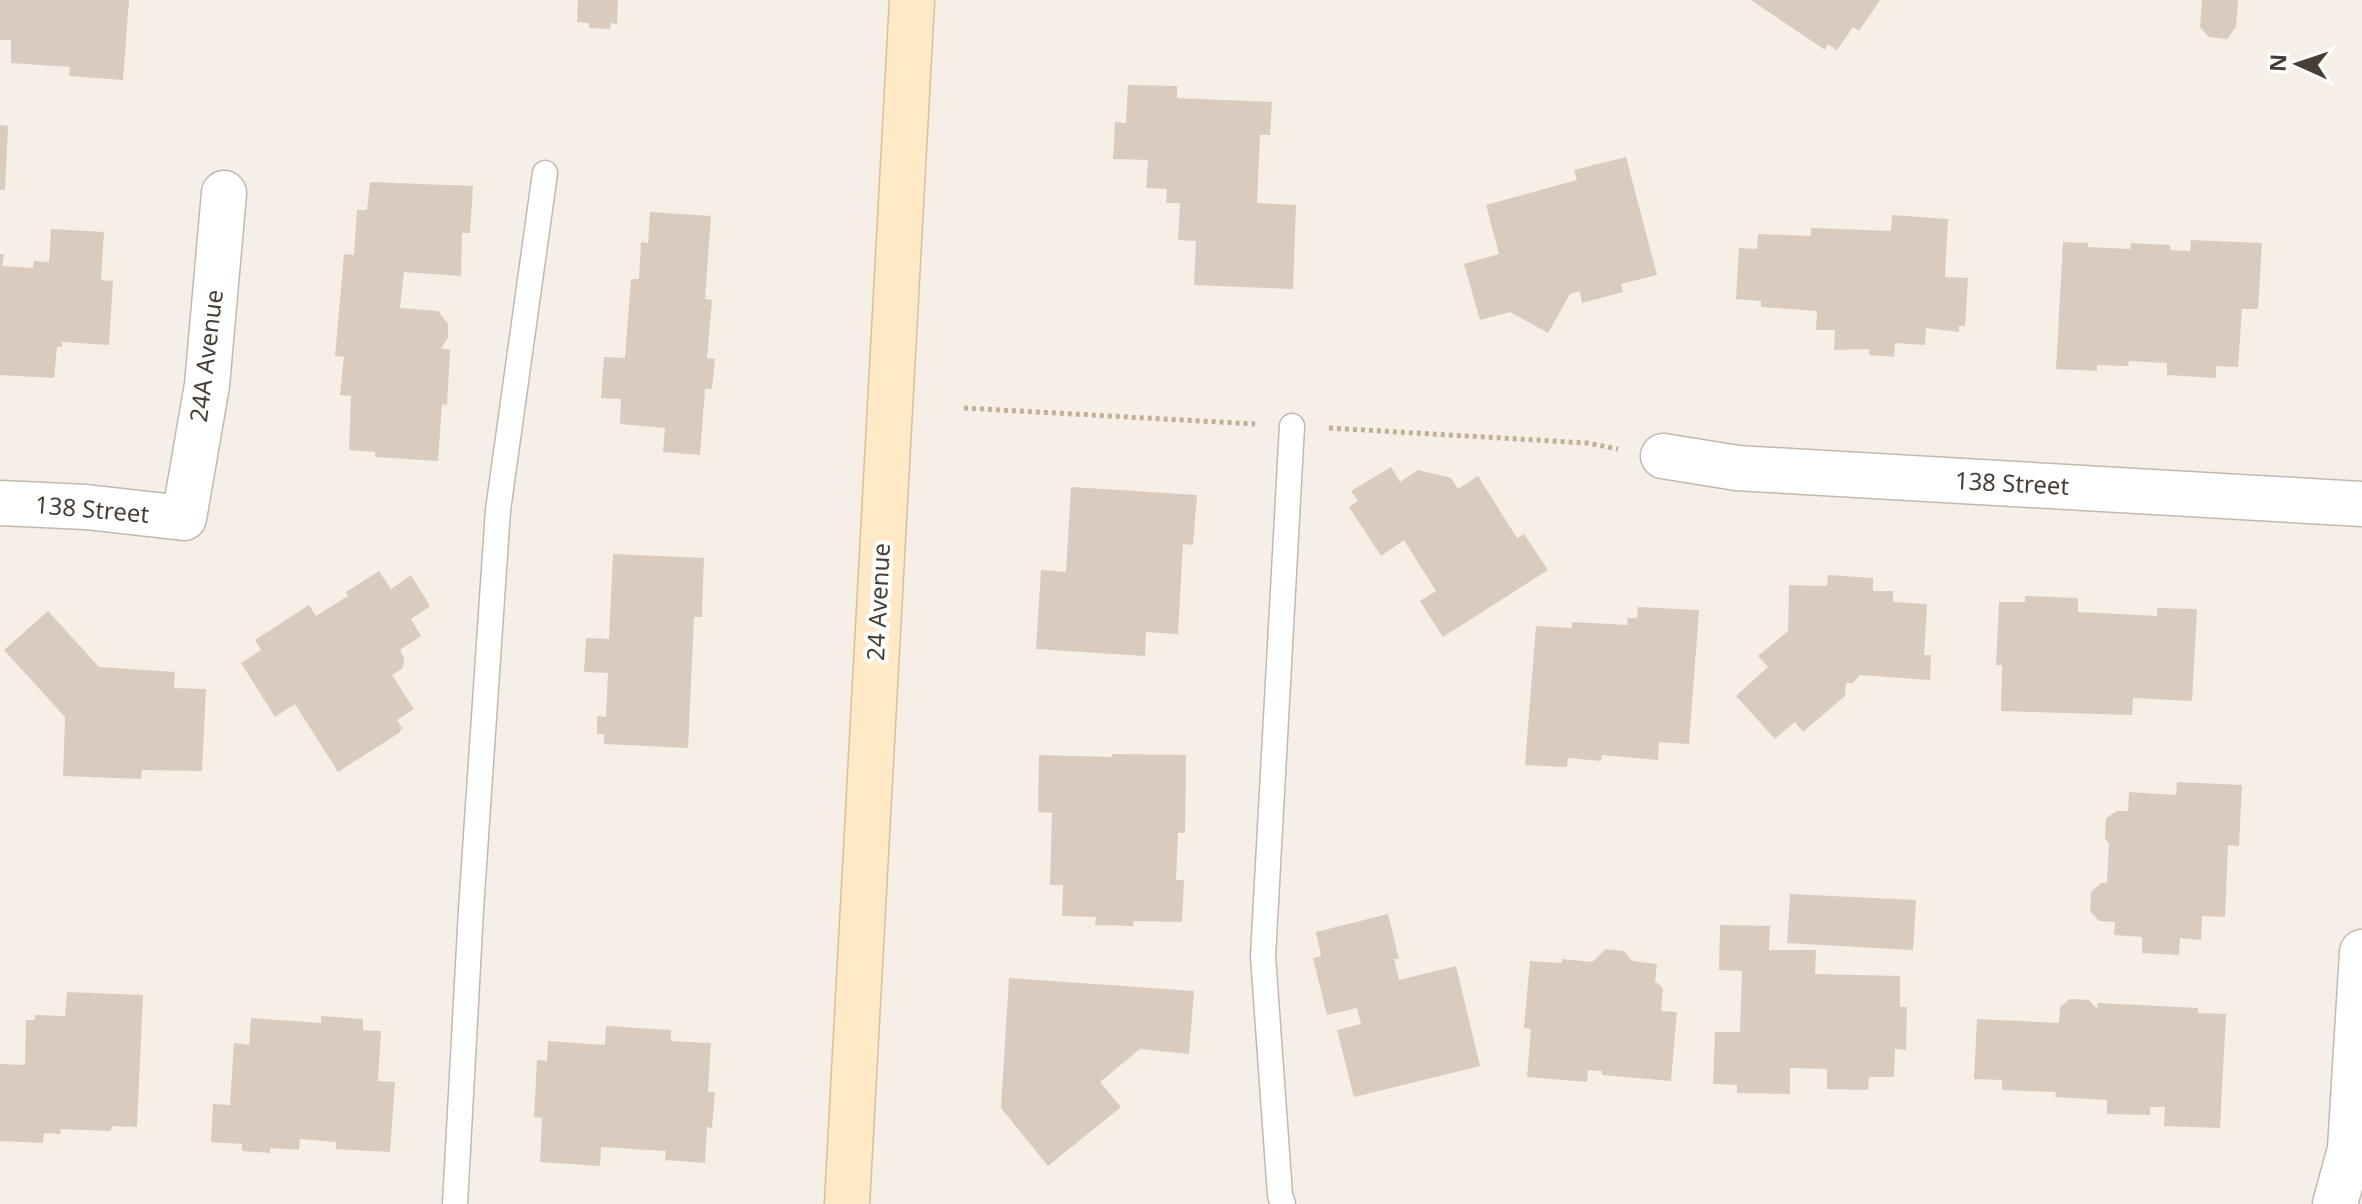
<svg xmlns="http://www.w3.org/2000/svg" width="2362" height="1204" font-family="'Noto Sans',sans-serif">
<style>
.building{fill:#dacbbf}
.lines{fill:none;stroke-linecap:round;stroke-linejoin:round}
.lane-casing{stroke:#c4b8ac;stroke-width:27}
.street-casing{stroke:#c4b8ac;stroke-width:47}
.secondary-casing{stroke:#dbbf96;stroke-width:47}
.path{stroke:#c3af99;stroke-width:5;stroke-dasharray:4 4;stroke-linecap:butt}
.lane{stroke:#fff;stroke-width:24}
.street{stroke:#fff;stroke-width:44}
.secondary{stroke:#ffe9c7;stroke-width:44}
.labels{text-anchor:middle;stroke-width:8;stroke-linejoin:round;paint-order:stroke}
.street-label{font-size:24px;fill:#483e35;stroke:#fff}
</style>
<rect width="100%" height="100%" fill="#f5efe7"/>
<path class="building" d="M0,0h129l-6,80 -54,-4 1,-9 -59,-4v-23h-11z
M578,0h40l-1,24 -6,-1 -1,6 -21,-1v-5l-12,-1z
M1751,0h129l-21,31 -6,-4 -16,23 -9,-6 -3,6z
M2202,0h36l-2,27 -9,12 -18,-2 -9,-10z
M1128,85l49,1v12l95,4 -2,33h-10l-3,68 39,2 -3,84 -99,-4 2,-44 -18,-1 2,-37h-14l1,-14 -21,-1 2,-28 -35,-1 2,-37 11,1z
M0,125l8,1 -3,64h-5z
M1626,157l31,118 -36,9 2,8 -41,11 -2,-12 -10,3 -22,39 -38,-21 -30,8 -16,-56 35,-10 -13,-49 91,-25 -3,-10z
M370,182l103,4 -3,47h-8l-1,43 -57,-4 -4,36 38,3 10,13v14l-7,10 9,2 -3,55 -5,-1 -4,57 -63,-4v-5l-26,-2 2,-54 -11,-1 4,-38 -9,-1 9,-102 10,1 3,-45h10z
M650,212l61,4 -6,83 7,1 -5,58 8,1 -3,30h-7l-5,66 -37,-3 2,-24 -45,-4 1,-25 -20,-1 3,-41 21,1 6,-79h8l2,-37 7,1z
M1892,215l56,4 -3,58 23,1 -3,48h-6v6l-33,-4 -1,17 -30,-2 -1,14 -25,-2v-6l-35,1 1,-20h-19l1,-19 -56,-4v-6l-25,-2 3,-51 18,1 1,-15 53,2v-8l80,3z
M51,229l53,3 -3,48 12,1 -4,64 -47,-3v5h-5l-3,31 -54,-3v-121h4l-2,12 31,2 1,-7 15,1z
M2191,240l71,3 -4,66h-16l-4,58 -22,-1v12l-49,-3v-12l-38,-2 -1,5 -31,-1v6l-41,-2 7,-127 25,1v4l42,2 1,-6 39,2v5l20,1z
M1391,467l9,15 18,-12 33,8 7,11 20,-13 39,62 7,-4 24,36 -105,67 -23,-36 16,-10 -32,-51 -23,16 -32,-49 9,-6 -7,-10z
M1071,487l126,8 -4,50 -10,-1 -5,90 -32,-2 -1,24 -109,-7 5,-79 25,2z
M613,554l91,4 -2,59h-8l-6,131 -84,-4v-10h-7v-18l9,1 2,-44 -24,-1 2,-34 23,1z
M379,571l12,18 20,-14 19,31 -19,13 10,17 -21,14 4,8 -1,10 -11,7 22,34 -17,11 5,8 -3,5 -61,39 -43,-68 -20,13 -34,-54 20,-13 -6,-10 54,-35 7,11 32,-20 -2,-4z
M1828,575l45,3v13h20v11l34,2 -3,51h7l-1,25 -70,-5 -7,8h-7l-1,13 -42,36 -8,-10 -20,17 -39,-43 32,-29 -10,-11 30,-25 1,-46 38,1z
M2025,596l53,2v14l79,4v-8l40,1 -5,92 -59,-3 -1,17 -131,-4 1,-46h-6l3,-63h26z
M1638,607l61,3 -10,134 -30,-2 -1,18 -56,-5 -1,6 -33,-3 -1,9 -42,-2 11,-139 36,2v-6l56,3 -1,-7h10z
M48,611l51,56 76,5 -1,16 32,1 -4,82 -60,-1 -1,9 -78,-3 2,-59 -61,-67z
M1112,754l74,1 -1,78h-7l-2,47h8l-2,42 -48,-1 -1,5 -38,-1 1,-8 -34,-1 1,-31h-13l2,-72 -14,-1 1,-57 73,2z
M2177,782l65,3 -3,61 -11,-1 -3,72 -23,-1 -1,24 -21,-2 -1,17 -37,-2v-16l-28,-2 1,-13 -16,-1 -9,-10 1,-19 10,-9h6l2,-40 -4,-4 1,-21 11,-7h11l1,-19 47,3z
M1790,894l126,6 -3,50 -126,-7z
M1388,914l11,45h-5l5,21 57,-14 24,100 -126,31 -17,-67 24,-6 -4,-16 -30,7 -14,-57 8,-2 -5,-24z
M1720,925l50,1 -1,24h47l-1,24 85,2v31h7l-1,43 -11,-1 -1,28h-25l-1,13 -41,-1v-20l-37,-1v26l-53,-1v-8l-24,-1 2,-52h25l2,-61 -23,-1z
M1606,949l18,2 8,10 25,3 -2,17 8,7 -2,23 16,1 -6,69 -69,-6v-4l-14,-1 -1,12 -60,-5 4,-48 -7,-1 6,-67 32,2v-4l30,3z
M1009,978l185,13 -5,63 -49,-5 -40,33 21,25 -73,59 -47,-58z
M67,992l76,3 -6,132 -25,-1 -1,5 -51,-2 1,5 -17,-1 -1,10 -43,-2v-77l25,1 1,-45h9v-5l30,1z
M2070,999l19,1 8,9 1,-6 100,5v5l28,1 -6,114 -56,-2 1,-19h-15v8l-43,-1v-14l-52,-3 1,-5 -54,-2v-10l-28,-1 3,-60 82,4 1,-16z
M321,1016l42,3v11l18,1 -3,50 17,1 -5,70 -54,-3v-7l-36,-3 -1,11 -29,-2v5l-28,-2v-7l-31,-2 2,-38 17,1 4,-62 15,2 2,-27 70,5z
M606,1026l65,4v11l40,2 -3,49h7l-3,36 -5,-1 -2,36 -40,-3 1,-9 -65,-4 -1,19 -60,-4 2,-44 -8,-1 3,-57 10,1 1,-20 57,4z"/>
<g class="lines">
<defs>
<path id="lane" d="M455,1204l16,-294 27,-400 47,-337
M1283,1204l-3,-9 -17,-239 29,-530"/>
<path id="street" d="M1663,456l74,12 625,36
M0,503l86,4 98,11 23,-133 17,-192
M2335,1204l15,-55 12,-197"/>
<path id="secondary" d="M847,1204l65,-1204"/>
</defs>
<use href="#lane" class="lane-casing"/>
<use href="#street" class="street-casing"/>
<use href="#secondary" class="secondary-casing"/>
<path class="path" d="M964,408l291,16
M1329,428l258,15 31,6"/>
<use href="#lane" class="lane"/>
<use href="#street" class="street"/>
<use href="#secondary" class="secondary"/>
</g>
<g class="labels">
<g class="street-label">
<text transform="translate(207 356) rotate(-83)" y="8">24A Avenue</text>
<text transform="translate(2012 484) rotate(3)" y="8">138 Street</text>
<text transform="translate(92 510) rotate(5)" y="8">138 Street</text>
<text transform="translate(879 602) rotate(-87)" y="8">24 Avenue</text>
</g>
</g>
<g transform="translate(2298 64) rotate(273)" stroke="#ffffff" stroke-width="6" paint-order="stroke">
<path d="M0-6L14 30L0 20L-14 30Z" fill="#483e35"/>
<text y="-12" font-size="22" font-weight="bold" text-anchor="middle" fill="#483e35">N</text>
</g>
</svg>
